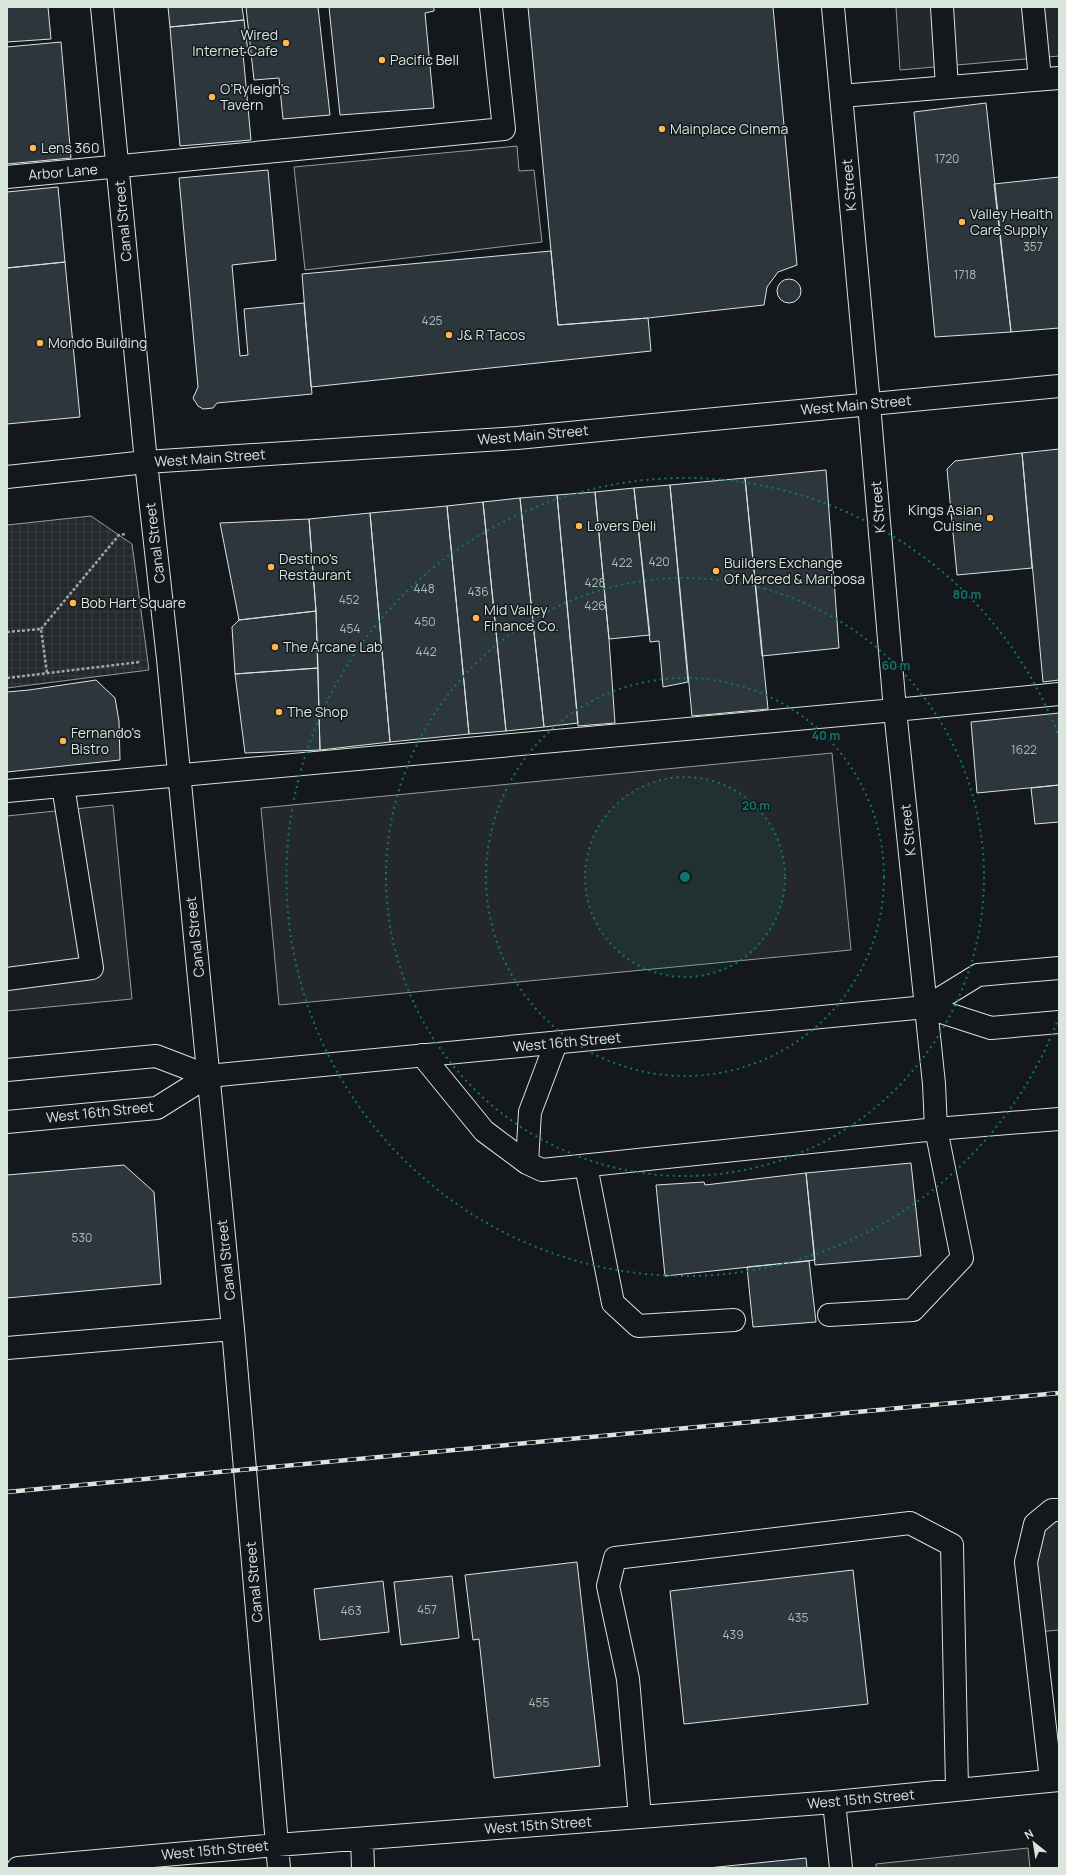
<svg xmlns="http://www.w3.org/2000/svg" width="1066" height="1875" font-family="Manrope,sans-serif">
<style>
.parking{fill:#24282b;stroke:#939e99}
.plaza{fill:url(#plaza-grid);stroke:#939e99}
.building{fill:#2c363c;stroke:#d8e6dc}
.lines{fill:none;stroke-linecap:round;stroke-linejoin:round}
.minor-casing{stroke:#d8e6dc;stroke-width:24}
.major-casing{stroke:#d8e6dc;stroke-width:24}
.path{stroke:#9da8a2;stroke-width:2.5;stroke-dasharray:3 2;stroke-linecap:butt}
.minor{stroke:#14181c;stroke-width:22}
.major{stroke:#14181c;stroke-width:22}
.rail-casing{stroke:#d8e6dc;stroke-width:4.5}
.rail{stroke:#14181c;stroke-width:3;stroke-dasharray:9;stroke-linecap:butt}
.ring{fill:none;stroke:#0f766e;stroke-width:2;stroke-dasharray:2 4}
.poi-dot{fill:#ffb74d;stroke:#14181c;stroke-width:1.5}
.labels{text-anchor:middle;stroke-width:3;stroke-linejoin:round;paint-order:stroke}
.number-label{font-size:12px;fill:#adbab4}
.poi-label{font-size:14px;fill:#d8e6dc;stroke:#14181c;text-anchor:start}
.street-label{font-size:14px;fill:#d8e6dc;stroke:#14181c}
.centre{fill:#0f766e;stroke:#14181c;stroke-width:2}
.ring-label{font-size:12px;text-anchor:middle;font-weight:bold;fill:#0f766e;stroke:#14181c;stroke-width:3;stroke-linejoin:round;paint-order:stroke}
</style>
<defs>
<pattern id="plaza-grid" width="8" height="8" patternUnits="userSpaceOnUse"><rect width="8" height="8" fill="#24282b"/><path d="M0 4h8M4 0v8" fill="none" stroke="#393d3f"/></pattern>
</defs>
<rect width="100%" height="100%" fill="#14181c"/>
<path class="parking" d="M896,7h163v49l-159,14z
M517,146l2,25 15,-1 8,72 -237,28 -11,-103z
M832,753l19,197 -572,55 -18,-197z
M113,805l19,194 -125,12v-195z
M1059,1518v112l-22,2 -7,-111z
M1028,1848l2,20h-154v-4z"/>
<path class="plaza" d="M91,516l41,28 17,126 -142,18v-163z"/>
<path class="building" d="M7,7h41l3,32 -44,3z
M168,7h74l2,13 -74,7z
M246,7h72l12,108 -47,4 -4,-41 -25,2z
M329,7h105v4l-9,2 9,95 -94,7z
M528,7h245l24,258 -19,7 -11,15 -3,18 -116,13 -90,7z
M244,20l4,32 -5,1 8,87 -71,6 -10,-119z
M61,42l10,116 -64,6v-117z
M986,103l25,229 -76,5 -21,-225z
M268,170l8,90 -44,5 8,91 8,-1 -4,-46 60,-6 8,91 -95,9 -4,5 -10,1 -5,-3 -5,-8 5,-11 -19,-209z
M1059,177v151l-48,4 -17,-148z
M58,187l7,75 -58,6v-76z
M551,251l7,74 90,-7 3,33 -340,36 -9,-113z
M65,262l15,155 -73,7v-156z
M777 291a12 12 0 1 1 24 0a12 12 0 1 1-24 0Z
M1059,449v231l-16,2 -21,-229z
M1022,453l10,115 -75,7 -10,-106 8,-8z
M826,470l13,178 -77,8 -17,-178z
M745,478l23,231 -76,7 -22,-231z
M670,485l18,197 -25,5 -4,-46 -9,1 -16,-154z
M634,488l16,147 -41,4 -14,-147z
M595,492l14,147 6,84 -37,3 -21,-231z
M557,495l21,228 -34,4 -24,-229z
M520,498l24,229 -38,4 -23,-229z
M483,502l23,229 -37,3 -22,-228z
M447,506l22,228 -79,8 -20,-229z
M370,513l20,229 -70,8 -4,-139 -7,-92z
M309,519l7,92 -77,9 -19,-97z
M316,611l2,57 -83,6 -3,-47 7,-7z
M318,668l2,82 -75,3 -10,-79z
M96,680l19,18 4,23 1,39 -113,12v-80l22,-2z
M1059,713v72l-82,8 -6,-71z
M1059,785v37l-24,2 -4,-36z
M911,1163l10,93 -106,9 -9,-92z
M124,1165l30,27 7,92 -154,14v-123z
M806,1173l9,87 -150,16 -9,-91 48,-3 1,3z
M809,1261l7,61 -63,5 -6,-60z
M577,1562l23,204 -106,12 -15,-139 -6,1 -8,-65z
M853,1570l15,134 -184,20 -14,-133z
M452,1576l7,62 -58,7 -7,-63z
M383,1581l6,51 -69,8 -6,-51z
M806,1858l1,10h-99z"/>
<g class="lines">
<defs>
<path id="minor" d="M102,7l44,455 22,197 65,670 46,539
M942,7l5,80
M1033,7l7,72
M841,96l218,-18
M7,177l497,-48 -13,-122
M7,477l139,-15 371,-24 542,-52
M7,791l888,-81 164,-16
M7,979l85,-11 -29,-182
M422,1055l62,76 43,32 15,7 394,-41 123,-10
M527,1163l3,-51 26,-69
M586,1166l27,137 25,23 96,-6
M829,1315l84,-5 49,-52 -26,-129 -2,-45 -39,-374 -26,-306 -36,-397
M7,1348l226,-19
M1051,1780l-25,-218 9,-38 17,-14h7
M834,1802l7,66
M640,1817l-12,-138 -20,-93 7,-28 295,-35 42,22 5,244
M362,1839l1,29
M18,1868l259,-23 557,-43 225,-22"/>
<path id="major" d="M926,1007l52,-32 81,-7
M7,1070l149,-14 52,20 718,-69 65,21 68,-6
M7,1122l150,-14 51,-32"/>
</defs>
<use href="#minor" class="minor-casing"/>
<use href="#major" class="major-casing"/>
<path class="path" d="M41,629l78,-94 7,-1
M7,632l34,-3 6,44
M7,678l133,-16"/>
<use href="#minor" class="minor"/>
<use href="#major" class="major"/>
<defs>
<path id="rail" d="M7,1492l1052,-99"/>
</defs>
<use href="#rail" class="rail-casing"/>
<use href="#rail" class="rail"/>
</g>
<circle cx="685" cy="877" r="100" fill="#0f766e" fill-opacity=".12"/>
<g class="ring">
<circle cx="685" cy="877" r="100"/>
<circle cx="685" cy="877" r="199"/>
<circle cx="685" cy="877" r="299"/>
<path d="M1059 1017A399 399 0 1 1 1059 737"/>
</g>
<g class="poi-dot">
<circle cx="286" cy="43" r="4"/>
<circle cx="382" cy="60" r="4"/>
<circle cx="212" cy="97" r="4"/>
<circle cx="662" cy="129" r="4"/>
<circle cx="33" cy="148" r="4"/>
<circle cx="962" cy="222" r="4"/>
<circle cx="449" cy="335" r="4"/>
<circle cx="40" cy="343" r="4"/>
<circle cx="990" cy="518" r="4"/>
<circle cx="579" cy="526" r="4"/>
<circle cx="271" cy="567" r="4"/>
<circle cx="716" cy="571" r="4"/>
<circle cx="73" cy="603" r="4"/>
<circle cx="476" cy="618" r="4"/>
<circle cx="275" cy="647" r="4"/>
<circle cx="279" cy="712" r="4"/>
<circle cx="63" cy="741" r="4"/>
</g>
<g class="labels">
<g class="number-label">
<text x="947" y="163">1720</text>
<text x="1033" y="251">357</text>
<text x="965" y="279">1718</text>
<text x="432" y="325">425</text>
<text x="659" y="566">420</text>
<text x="622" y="567">422</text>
<text x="595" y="587">428</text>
<text x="424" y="593">448</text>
<text x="478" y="596">436</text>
<text x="349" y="604">452</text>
<text x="595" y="610">426</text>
<text x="425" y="626">450</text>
<text x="350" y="633">454</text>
<text x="426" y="656">442</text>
<text x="1024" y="754">1622</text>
<text x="82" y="1242">530</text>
<text x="427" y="1614">457</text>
<text x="351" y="1615">463</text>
<text x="798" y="1622">435</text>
<text x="733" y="1639">439</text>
<text x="539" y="1707">455</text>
</g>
<g class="poi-label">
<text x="278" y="40" text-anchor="end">Wired<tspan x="278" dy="16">Internet Cafe</tspan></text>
<text x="390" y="65">Pacific Bell</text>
<text x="220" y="94">O’Ryleigh’s<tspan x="220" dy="16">Tavern</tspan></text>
<text x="670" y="134">Mainplace Cinema</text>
<text x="41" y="153">Lens 360</text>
<text x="970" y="219">Valley Health<tspan x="970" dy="16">Care Supply</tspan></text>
<text x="457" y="340">J&amp; R Tacos</text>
<text x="48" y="348">Mondo Building</text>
<text x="982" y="515" text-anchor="end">Kings Asian<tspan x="982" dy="16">Cuisine</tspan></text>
<text x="587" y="531">Lovers Deli</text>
<text x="279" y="564">Destino's<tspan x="279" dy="16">Restaurant</tspan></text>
<text x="724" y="568">Builders Exchange<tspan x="724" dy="16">Of Merced &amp; Mariposa</tspan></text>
<text x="81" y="608">Bob Hart Square</text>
<text x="484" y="615">Mid Valley<tspan x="484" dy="16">Finance Co.</tspan></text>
<text x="283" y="652">The Arcane Lab</text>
<text x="287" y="717">The Shop</text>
<text x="71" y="738">Fernando's<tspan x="71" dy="16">Bistro</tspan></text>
</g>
<g class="street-label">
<text transform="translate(63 172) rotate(-5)" y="5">Arbor Lane</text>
<text transform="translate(849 185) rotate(-95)" y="5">K Street</text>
<text transform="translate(123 221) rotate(-95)" y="5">Canal Street</text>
<text transform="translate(856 405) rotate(-5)" y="5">West Main Street</text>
<text transform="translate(533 435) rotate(-5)" y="5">West Main Street</text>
<text transform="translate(210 458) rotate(-4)" y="5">West Main Street</text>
<text transform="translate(878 507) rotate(-95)" y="5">K Street</text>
<text transform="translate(155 543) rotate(-97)" y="5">Canal Street</text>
<text transform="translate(908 830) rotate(-96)" y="5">K Street</text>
<text transform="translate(195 937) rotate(-96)" y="5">Canal Street</text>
<text transform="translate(567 1042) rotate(-5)" y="5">West 16th Street</text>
<text transform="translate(100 1112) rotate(-6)" y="5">West 16th Street</text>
<text transform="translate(226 1260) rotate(-96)" y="5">Canal Street</text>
<text transform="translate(254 1582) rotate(-95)" y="5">Canal Street</text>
<text transform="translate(861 1799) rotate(-5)" y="5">West 15th Street</text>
<text transform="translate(538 1825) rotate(-4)" y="5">West 15th Street</text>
<text transform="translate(215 1850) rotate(-5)" y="5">West 15th Street</text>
</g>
</g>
<circle cx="685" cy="877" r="6" class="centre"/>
<g class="ring-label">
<text x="967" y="599">80 m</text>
<text x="896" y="670">60 m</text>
<text x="826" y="740">40 m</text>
<text x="756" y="810">20 m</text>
</g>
<rect width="1066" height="1875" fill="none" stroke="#d8e6dc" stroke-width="16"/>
<g transform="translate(1034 1843) rotate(330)" stroke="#14181c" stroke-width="3" paint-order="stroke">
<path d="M0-3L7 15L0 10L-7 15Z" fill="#d8e6dc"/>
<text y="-6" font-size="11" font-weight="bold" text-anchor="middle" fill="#d8e6dc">N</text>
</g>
</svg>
